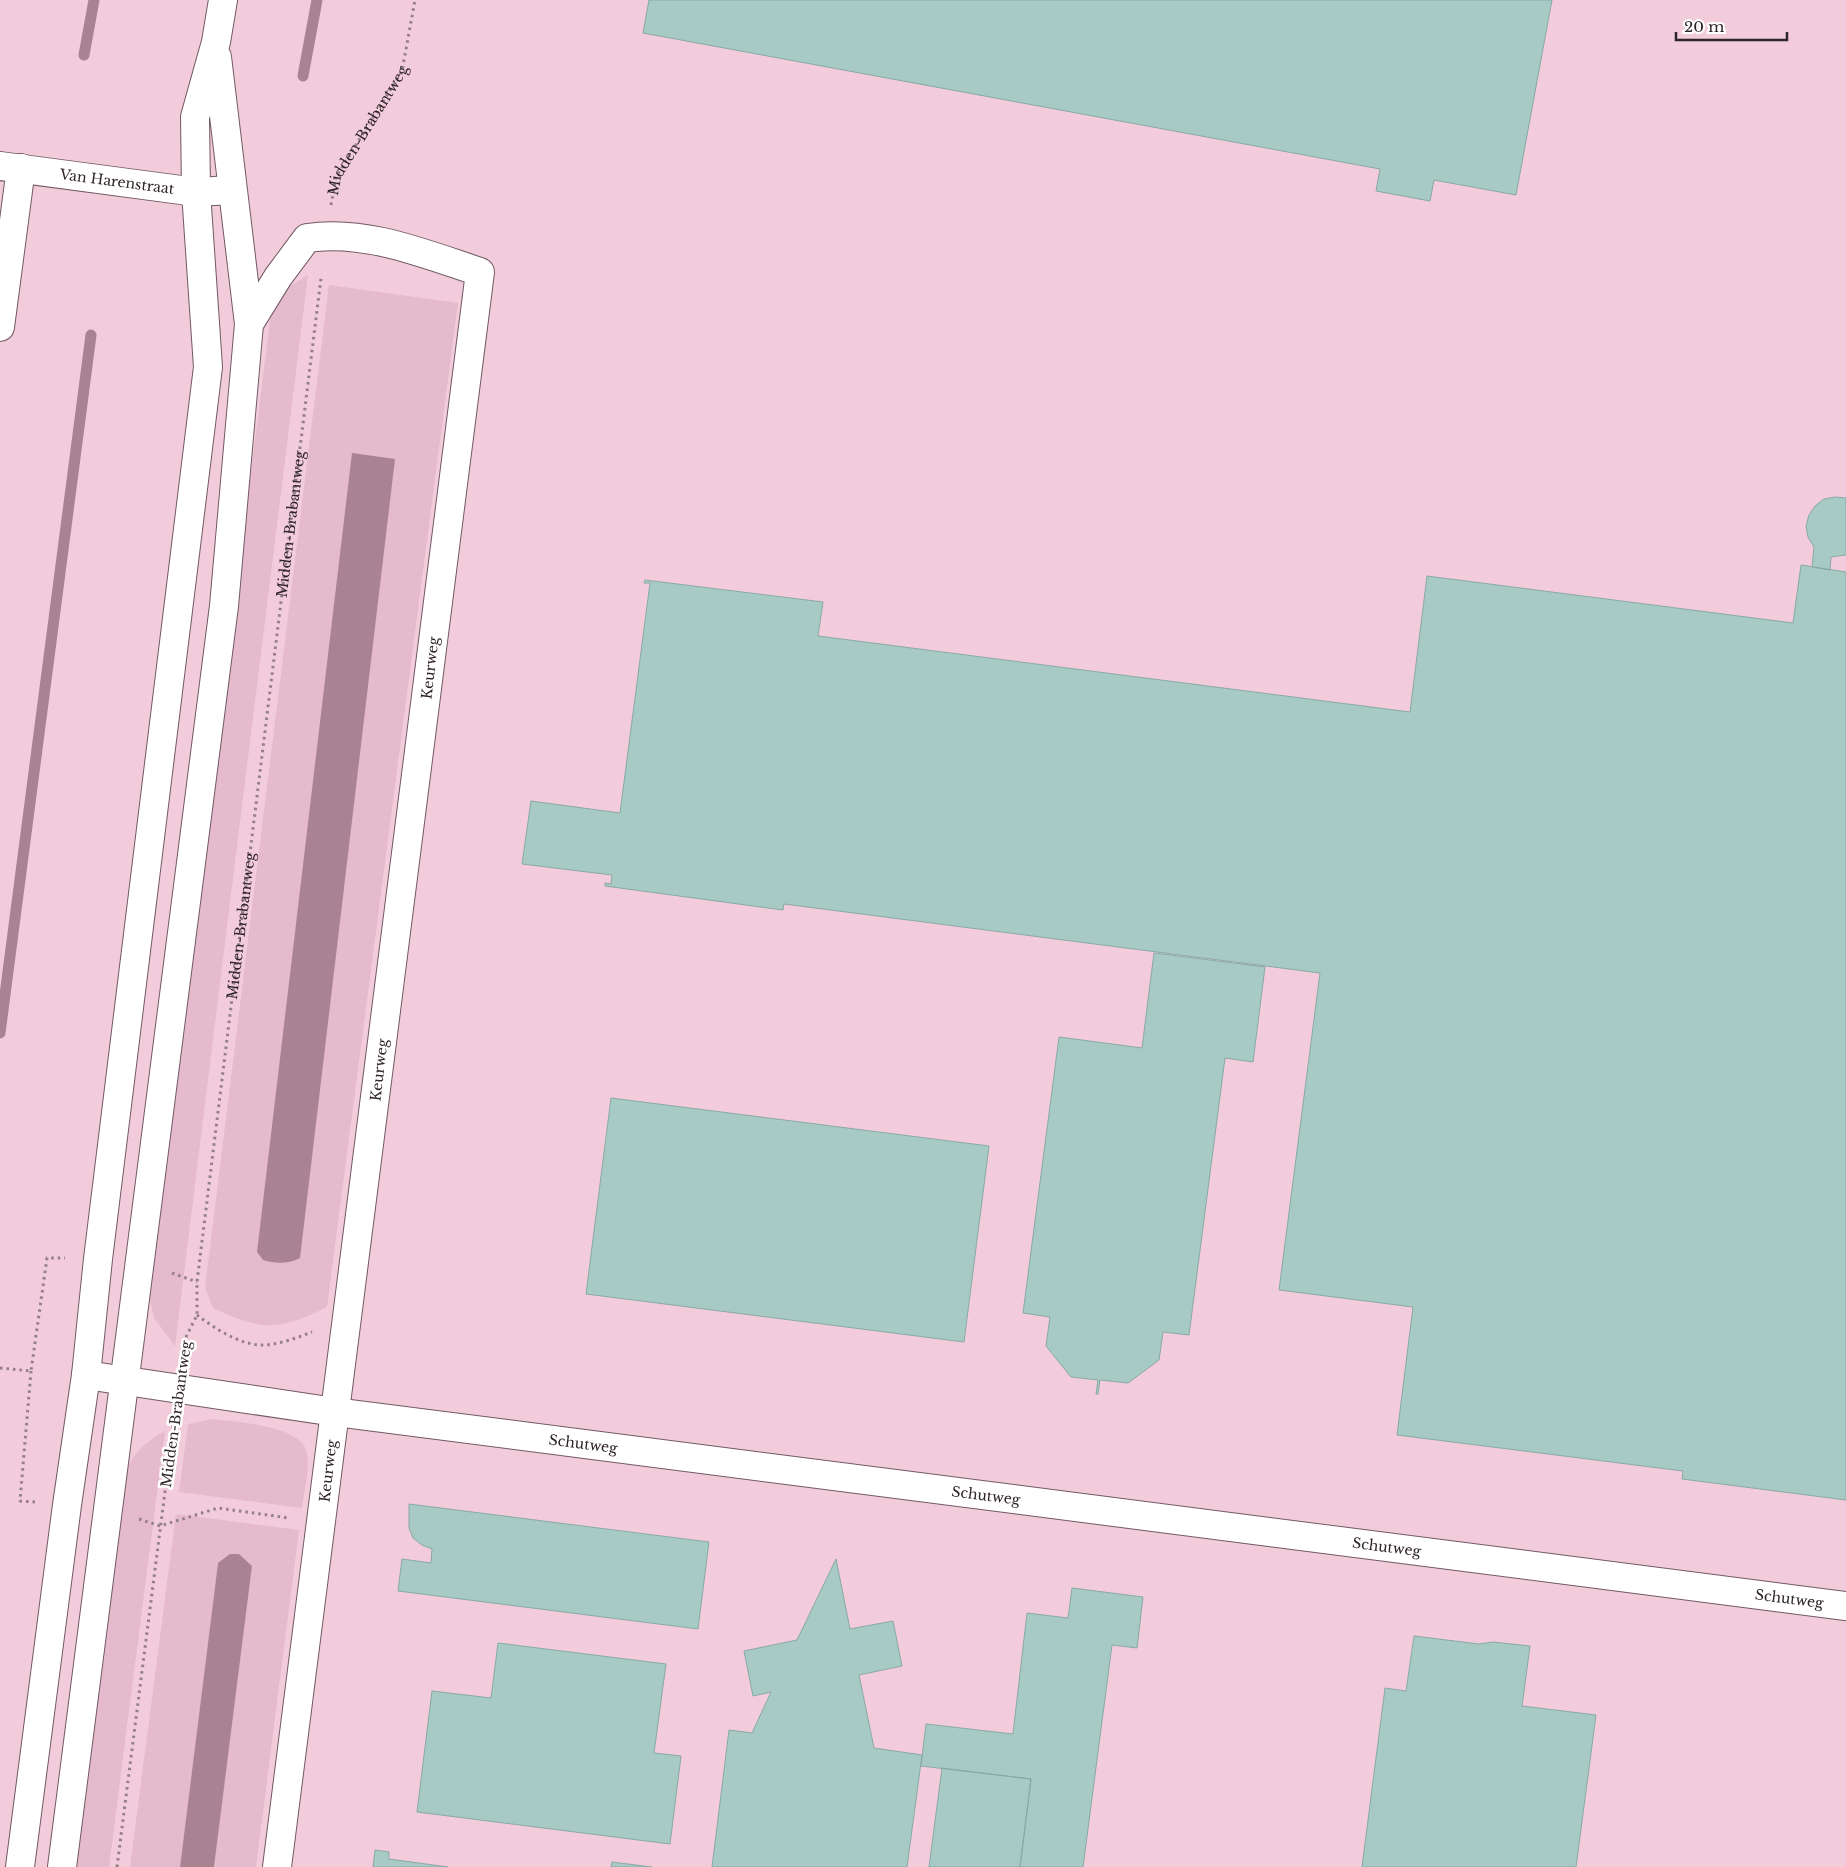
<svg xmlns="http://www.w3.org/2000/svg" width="1846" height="1867" font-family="'Libre Baskerville',serif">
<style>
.built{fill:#f2ccdb}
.green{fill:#e4bacc}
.water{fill:#aa8393}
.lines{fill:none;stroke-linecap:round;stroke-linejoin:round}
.stream{stroke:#aa8393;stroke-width:11}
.building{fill:#a8cac5;stroke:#88a9a4}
.minor-casing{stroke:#725963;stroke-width:30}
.tertiary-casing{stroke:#725963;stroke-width:30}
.path{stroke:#947f88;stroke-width:3;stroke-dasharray:2.5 4;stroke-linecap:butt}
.minor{stroke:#fff;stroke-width:28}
.tertiary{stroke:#fff;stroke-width:28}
.labels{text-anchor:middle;stroke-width:5;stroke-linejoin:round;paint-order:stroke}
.street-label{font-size:14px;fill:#2f2429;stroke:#fff}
</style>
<rect width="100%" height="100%" fill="#f7d9e5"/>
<path class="built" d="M0,0h1846v1867h-1846z"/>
<path class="green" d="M308,275l-122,982 -11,89 -21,-28 -6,-28 125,-993z
M329,285l129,18 -131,1004c-47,24 -66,24 -114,1l-8,-20z
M213,1419c21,3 90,6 94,34 3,18 -3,37 -5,55l-123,-16 9,-68z
M165,1431l-56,436h-37l48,-379c9,-29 18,-42 45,-57z
M176,1514l123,16 -43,337h-42l38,-301 -13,-12 -21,9 -38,304h-50z"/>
<path class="water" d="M352,453l43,6 -95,799c-12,6 -24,6 -37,2l-6,-8z
M230,1554h9l13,12 -38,301h-34l38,-304z"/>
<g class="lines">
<path class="stream" d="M84,55l10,-55
M303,76l14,-76
M0,1033l91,-698"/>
</g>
<path class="building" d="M649,0h903l-36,195 -82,-15 -4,21 -54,-10 4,-22 -737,-136z
M1835,497l11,1v57l-15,2 -1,13 -18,-3 2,-20 -6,-10 -2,-11 3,-11 6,-9 9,-7z
M1801,565l45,7v928l-164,-21 1,-8 -286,-36 16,-128 -134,-17 41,-317 -536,-69 -1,6 -178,-24v-3l6,1 1,-9 -90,-11 9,-63 89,12 30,-230h-6l1,-3 178,22 -5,34 592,76 17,-136 366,47z
M1154,953l111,14 -12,95 -28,-4 -36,277 -26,-3 -4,28 -31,23 -28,-3 -2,14h-2l2,-14 -27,-3 -25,-31 4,-29 -27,-4 36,-276 83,11z
M611,1098l378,48 -25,196 -378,-48z
M409,1504l300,38 -11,87 -300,-38 4,-32 29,4 1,-14 -10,-4 -9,-7 -4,-10z
M836,1559l14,70 43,-8 9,45 -43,9 15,73 48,7 -15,112h-195l17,-137 23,3 19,-41 -18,4 -9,-45 53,-11z
M1072,1588l71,9 -6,51 -25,-3 -29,222h-63l11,-88 -110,-13 5,-42 87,10 14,-121 41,5z
M1414,1636l65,8 14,-2 37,4 -8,60 74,9 -20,152h-214l23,-179 21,3z
M498,1643l168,21 -12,89 27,3 -11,88 -253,-32 15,-121 59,7z
M942,1768l89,11 -11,88h-91z
M375,1850l14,2v7l59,8h-75z
M612,1862l40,5h-41z"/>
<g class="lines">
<defs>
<g id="minor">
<path id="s3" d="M0,166l196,26 36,-2"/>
<path d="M249,324l29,-47 29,-39c58,-9 118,16 173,34l-203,1595"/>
<path d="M0,327l21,-159"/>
<path id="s4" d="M86,1375l249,37 1511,194"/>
</g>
<path id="tertiary" d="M20,1867l47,-362 19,-130 12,-116 110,-892 -12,-175 -1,-75 21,-75 7,-42
M62,1867l162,-1261 25,-282 -32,-267"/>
</defs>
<use href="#minor" class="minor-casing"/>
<use href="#tertiary" class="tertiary-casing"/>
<g class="path">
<path id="s1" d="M331,205l5,-28 66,-106 13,-71"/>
<path d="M172,1273l25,9"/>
<path d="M197,1315c17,13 40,28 62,30 17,1 37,-7 53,-13"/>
<path id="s2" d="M182,1356l2,-15 13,-26v-33l124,-1004"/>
<path d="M0,1368l31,3 16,-113h18"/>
<path d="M31,1371l-11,130 15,1"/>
<path d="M139,1519l21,7 58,-18 71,10"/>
<path d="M117,1867l57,-446"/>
</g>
<use href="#minor" class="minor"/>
<use href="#tertiary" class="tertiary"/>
</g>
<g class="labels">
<g class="street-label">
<text dy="5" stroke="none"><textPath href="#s1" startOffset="84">Midden-Brabantweg</textPath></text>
<text dy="5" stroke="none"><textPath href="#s3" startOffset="118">Van Harenstraat</textPath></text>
<text dy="5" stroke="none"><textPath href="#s2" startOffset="841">Midden-Brabantweg</textPath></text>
<text transform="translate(430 668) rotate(-83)" y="5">Keurweg</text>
<text dy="5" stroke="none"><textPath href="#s2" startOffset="436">Midden-Brabantweg</textPath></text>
<text transform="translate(379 1070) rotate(-83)" y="5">Keurweg</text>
<text transform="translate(176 1414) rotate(-82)" y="5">Midden-Brabantweg</text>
<text dy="5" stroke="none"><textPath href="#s4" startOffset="502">Schutweg</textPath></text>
<text transform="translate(328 1471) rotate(-83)" y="5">Keurweg</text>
<text dy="5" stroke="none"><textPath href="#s4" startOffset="908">Schutweg</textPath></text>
<text dy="5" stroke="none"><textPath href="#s4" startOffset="1312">Schutweg</textPath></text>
<text dy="5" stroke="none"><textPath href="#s4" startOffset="1718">Schutweg</textPath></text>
</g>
</g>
<path d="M1676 32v8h111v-8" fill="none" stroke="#2f2429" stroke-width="2.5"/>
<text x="1684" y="32" font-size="15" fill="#2f2429" stroke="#ffffff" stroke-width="4" paint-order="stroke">20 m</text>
</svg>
